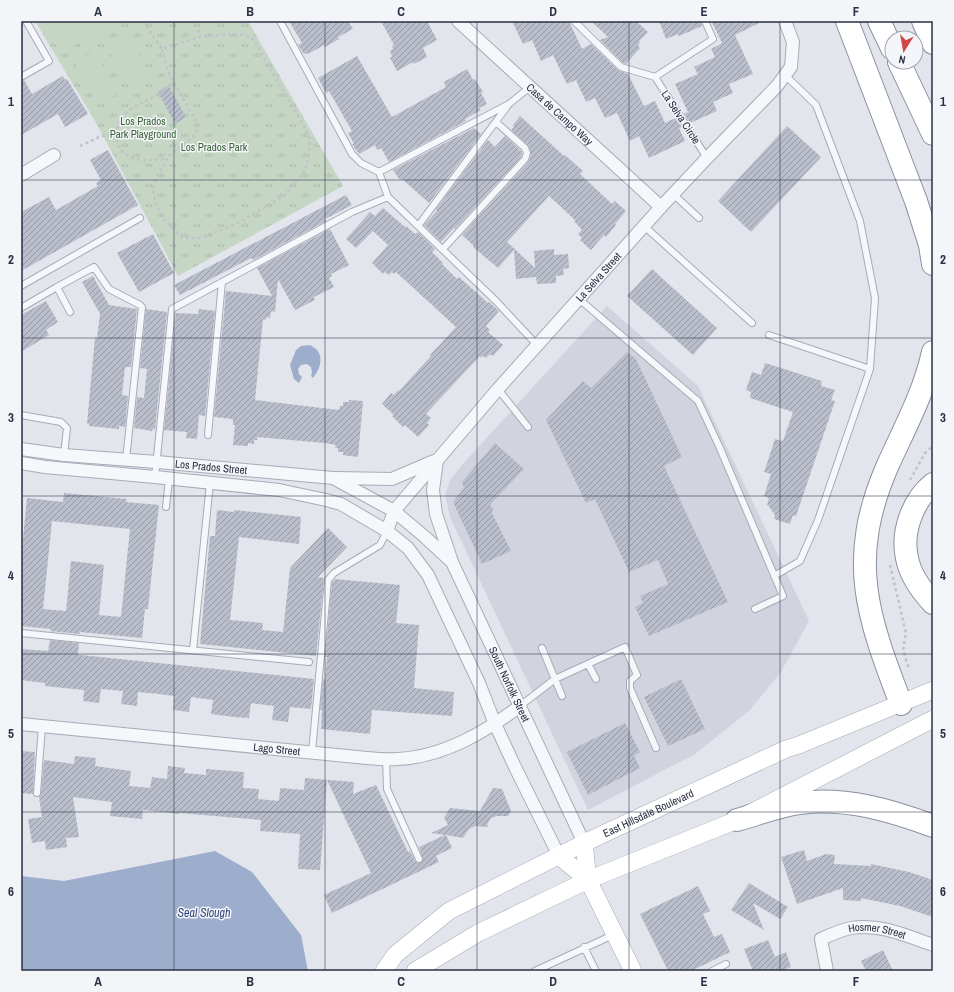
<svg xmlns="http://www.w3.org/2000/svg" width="954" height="992" font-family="'Archivo Narrow',sans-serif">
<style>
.built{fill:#d1d4de}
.grass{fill:url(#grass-tufts)}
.pitch{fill:#c6d6c4}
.water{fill:#9daecd}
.building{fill:url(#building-hatch);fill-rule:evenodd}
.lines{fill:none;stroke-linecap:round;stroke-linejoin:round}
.lane-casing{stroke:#a8abb7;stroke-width:8}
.street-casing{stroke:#a8abb7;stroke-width:14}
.secondary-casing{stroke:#a8abb7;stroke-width:18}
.highway-casing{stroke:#8a90a3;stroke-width:24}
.path{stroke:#c1c3cb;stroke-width:2.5;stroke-dasharray:3 3;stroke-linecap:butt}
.lane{stroke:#f6f7fa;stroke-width:6}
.street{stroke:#f6f7fa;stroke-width:12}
.secondary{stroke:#fff;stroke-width:17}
.highway{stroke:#fff;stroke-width:22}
.grid{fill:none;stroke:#2a3045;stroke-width:1;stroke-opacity:0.55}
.labels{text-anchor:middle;stroke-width:3;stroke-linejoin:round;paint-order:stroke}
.street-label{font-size:11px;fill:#2a3045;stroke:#f3f5f9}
.park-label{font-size:11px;fill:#396236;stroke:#f3f5f9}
.water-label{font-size:12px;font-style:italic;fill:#32487b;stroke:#f3f5f9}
.neatline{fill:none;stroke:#2a3045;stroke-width:1.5}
.grid-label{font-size:13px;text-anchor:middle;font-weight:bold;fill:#2a3045}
</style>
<defs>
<pattern id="grass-tufts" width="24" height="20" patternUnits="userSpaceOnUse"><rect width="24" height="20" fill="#c6d6c4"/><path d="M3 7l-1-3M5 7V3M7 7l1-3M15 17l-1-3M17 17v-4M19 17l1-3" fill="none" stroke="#aab8aa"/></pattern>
<pattern id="building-hatch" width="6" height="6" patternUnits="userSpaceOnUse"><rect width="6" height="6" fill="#babeca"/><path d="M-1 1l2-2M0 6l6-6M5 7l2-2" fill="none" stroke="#979ba6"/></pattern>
</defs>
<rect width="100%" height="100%" fill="#e3e5ec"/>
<path class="built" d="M607,306l91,80 111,235 -28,51 -31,38 -55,44 -107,56 -138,-293 -5,-22 5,-15 12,-15z"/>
<path class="grass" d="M35,21h213l95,165 -165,90 -83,-155z"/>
<path class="pitch" d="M45,21h62l2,5 -48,27 -18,-31z
M126,32l25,43 -21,12 -25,-44z
M95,51l24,42 -21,12 -24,-43z"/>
<path class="water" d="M310,345c15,7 12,21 3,33l-2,-2 1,-4 -1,-5 -4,-3 -6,1 -3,4 1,5 3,3 -3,6 -5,-4 -4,-14 6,-15 5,-4z
M215,851l37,21 49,63 7,36h-287v-95l43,5z"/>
<path class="building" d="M289,21h59l5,8 -15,8 1,2 -14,8 -1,-2 -16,9v-1l-4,1 -6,-9 4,-2z
M381,21h46l10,19 -14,8 4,9 -13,7 -1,-2 -16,9 -7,-13 2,-2 -2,-5 3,-2 -1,-3 2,-1z
M512,21h57l13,28 9,-5 27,26 10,4 16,32 11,-5 10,22 11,-5 6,9 -3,1 6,13 -36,17 -10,-22 -9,5 -13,-28 -12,5 -10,-20 -9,4 -10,-22 -9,4 -14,-29 -12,6 -9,-21 -9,4z
M591,21h45l12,11 -9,9 1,2 -2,2 2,3 -14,16 -3,-1 -23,-23 8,-3z
M659,21h42l1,5 -23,10 -1,-2 -12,5z
M710,21h53l-28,14 18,39 -24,10 4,9 -20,9 4,9 -27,12 -6,-9 4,-2 -13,-28 23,-10 -4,-7 21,-10 -4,-8 11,-6 -10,-21 -1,1z
M357,56l35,61 54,-30 -2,-5 23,-13 6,11 2,-1 8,13 -2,1 6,11 -8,4 2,2 -16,9 1,2 -77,41 -8,-14 -4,2 -2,-5 -16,9 -7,-10h2l-6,-11 4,-2 -23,-40 -3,2 -8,-15z
M63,76l2,4 2,-1 21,35 -23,13 -7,-13 -37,21v-54l3,-1 8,14z
M169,86l17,31 -11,7 -17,-32z
M520,116l44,40 1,-1 18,16 -3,3 32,30 3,-3 11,10 -11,13 1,1 -10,12 -2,-2 -13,15 -11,-10 2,-2 -4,-4 4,-4 -8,-9 1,-1 -26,-24 -42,46 28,26 -1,-17 20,-2v6l14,-1 1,14 -6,1 1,6 -8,1v7l-19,1 -1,-7 -20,2 -2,-29 -16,18 -25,-21 1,-1 -12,-11 67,-74 2,-7 -2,-8 -18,-16 3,-3 -1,-2z
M787,126l34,31 -70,75 -33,-31z
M474,128l7,6 -52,69 -27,-24 -2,1 -7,-10z
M505,136l16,15 1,2 -1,4 -66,72 -1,-1 -13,14 -17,-17 13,-14 -1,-2 52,-69 7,7z
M108,150l30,55 -117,66v-59l28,-15 7,13 42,-24 -2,-3 5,-3 -11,-20z
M346,195l6,10 -27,14 1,2 -73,39 -2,-2 -71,37 -6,-10z
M383,208l22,19 1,-1 9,8 3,-2 17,17 -3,3 11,11 -1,1 15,15 2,-2 29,26 1,-1 10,9 -13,15 4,4 -2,2 15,13 -10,11 -3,-2 -4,4 -3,-2 -2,2 -1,-2 -44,47 -10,11 5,4 -4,5 2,2 -11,12 -13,-12 -2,2 -11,-11 2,-1 -12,-11 9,-11 3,2 4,-5 1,1 32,-35 -1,-1 26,-28 -60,-55 -2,2 -2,-2 -3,3 -4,-3 -2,2 -11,-11 16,-18 -15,-14 -17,17 -10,-9 24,-27 5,4z
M330,229l19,36 -18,9 1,2 -3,2 5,9 -20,10 1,3 -20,10 -17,-31 -3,33 -4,-1 -1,7 -4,-1v3l-3,-1 -8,81 84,10 1,-4h3v-4h6v-2l14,1 -5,56 -15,-2v-3h-5v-4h-3l1,-3 -11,-2 -68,-6v3h-3v4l-6,-1v3l-15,-1 2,-20h-2v-6l-19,-2 12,-126 46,5 -15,-28z
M153,234l21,39 -35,19 -22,-39z
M652,269l65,59 -24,27 -66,-59z
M93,276l16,29 28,4 -6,58h-6l-3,28 6,1 -3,31 -6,-1v3l-30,-3v-2l-2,-1 8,-85h2l3,-24 -18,-32z
M46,301l12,21 -12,8 3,5 -28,17v-37z
M146,309l21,3 -12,117 -2,-1 -1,3 -18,-3 3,-31 7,1 3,-29 -7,-1z
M199,309l16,2 -10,105 -6,-1 -2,24 -11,-1 1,-6 -23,-2 12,-117 22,1z
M627,352l9,7 46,98 -18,9 64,136 -79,34 -14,-29 8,-4 -3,-7 28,-12 -10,-24 -29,12 -34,-73 -9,4 -40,-83 37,-39 8,7z
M765,363l57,18 -1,5 14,4 -4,10 4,1 -39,115 -3,-1 -3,9 -16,-5 1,-4 -8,-11 2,-6 -5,-2 7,-22 -7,-2 11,-33 8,2 10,-29 -43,-14 1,-6 -5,-2 6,-18 9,3z
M495,443l29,26 -34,36 3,4 -1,4 19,38 -29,13 -29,-62 11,-14 -2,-6z
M64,493l63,6 -1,3 33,3 -11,104h-3l-3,29 -62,-6v2l-30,-3 1,-2 -30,-3v-68l6,-60 36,4zM52,521l78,8 -9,88 -22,-2 5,-50 -33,-4 -5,50 -23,-2z
M217,510l17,2v-2l67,7 -2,27 -60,-7 -9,83 33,3 -1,7 21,2 7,-64 38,-40 19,19 -29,30 6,1 -8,78 -116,-12 10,-108h5z
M335,579l65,6 -4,38 23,2 -5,63 40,4 -2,24 -80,-6 -2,24 -49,-5 1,-19h-2l3,-31 2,1 2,-23h-2l7,-75z
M50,640l29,3 -1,12h3l233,24 -3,30 -21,-2 -2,15 -16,-2 2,-14 -23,-3 -2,15 -15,-1 -23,-3 2,-14 -22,-3 -2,15 -16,-2 1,-14 -15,-2 -21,-2 -1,14 -16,-2 2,-13 -22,-2 -2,14 -16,-2 1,-11 -39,-4v-3l-24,-3v-31l27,2z
M681,679l24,50 -37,17 -24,-49z
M625,723l15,29 -6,4 6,12 -52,27 -21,-43z
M21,751l14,1 -2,42 -12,-1z
M75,756l21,2 -1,8 36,5 -2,15 21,2 2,-11 15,2 1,-13 17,2 -1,5 22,2v-6l38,3 -1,16 16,1 -1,10 21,2 1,-13 24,2 1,-12 49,4 -1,12 23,-9 32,67 2,-1 5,10 3,2 4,-1 1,-3 -4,-12 26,-12 -14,-2 17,-8 -4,-7 6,-10 30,3 13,-23 9,1 9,22 -3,5h-11l-6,2 -4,7 1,2 -13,-1 -6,3 -6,9 -17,-3 6,13 -16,8 3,6 -107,51 -8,-18 47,-22 -44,-93 -7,90 -22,-1 2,-35 -40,-3 1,-11 -81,-7 -1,1 -36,-4 -1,9 -32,-3 2,-14 -39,-5 6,40 -13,1 1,9 -21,3 -1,-9 -13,2 -4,-24 14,-2 -3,-20 2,-4 3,-33 30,4z
M804,850l3,11 19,-7 9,1 -1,9 37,2v-2l38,8 24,8v37l-33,-11 -39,-8v3l-18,-1v-12l-46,16 -16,-47z
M749,883l39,24 -8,12 -27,-16 11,27 -33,-20z
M698,886l12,25 -7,3 11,23 8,-3 8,18 -39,19h-23l-28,-57z
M768,940l7,17 11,-5 5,15 -10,4h-28l-9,-22z
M883,950l10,21h-27l-5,-10z"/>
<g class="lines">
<defs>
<path id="lane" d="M280,21l72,133 9,9 18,9
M574,21l47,46 34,10 52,81
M785,75l31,30 44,116 15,77 -5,71
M21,77l28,-16 -23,-40
M655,77l58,-38 -8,-18
M509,104l21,-17
M673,194l26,24
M388,197l-9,-25 130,-68 -91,122
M644,226l108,97
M443,249l82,-90 2,-6 -2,-5 -29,-26
M21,286l119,-68
M57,287l37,-20 15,22 31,16 2,2 -16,153
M579,299l119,102 21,45 64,150 -28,13
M21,308l36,-21 13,25
M769,335l101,34 -52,151 -18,41 -26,15
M498,389l30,38
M21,415l40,7 6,6 -3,27
M208,435l14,-153
M155,477l17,-168 180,-97 36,-15 108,104 41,44
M166,507l3,-28
M21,633l288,29
M542,648l20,48
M193,650l17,-167
M588,664l8,15
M520,706l35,-27 70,-32 12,28 -7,6v7l26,60
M312,752l16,-172 6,-7 46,-28 7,-14
M386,759l1,30 32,70
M37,793l5,-67
M584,947l12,24
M535,971l78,-36
M712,971l14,-7"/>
<g id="street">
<path id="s1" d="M458,21l203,186"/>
<path d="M21,175l33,-20"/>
<path id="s2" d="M21,449l43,6 93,7 176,16 61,33 31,26 27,25 132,281"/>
<path d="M437,460l-4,30 3,24 15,45"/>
<path d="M21,463l24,4 110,10 124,13 47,10 15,4 46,27 21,17 20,27 51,108 16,41 20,43 44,89"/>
<path d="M336,478l56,1 42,-18"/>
<path id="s3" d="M387,531l7,-20 104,-122 163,-182 46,-49 70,-72 14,-19 2,-25 -8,-21"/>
<path id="s4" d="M21,724l346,34c10,1 20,2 31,1 45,-2 87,-27 122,-53"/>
<path id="s5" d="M827,971l-6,-32c9,-4 20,-9 30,-11 28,-5 56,8 82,17"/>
</g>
<g id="secondary">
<path d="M584,843l4,37 45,91"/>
<path d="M559,856l29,24"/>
<path id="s6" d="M384,971l11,-16 54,-44 135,-68 202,-94 13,-4 134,-55"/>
<path d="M415,971l63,-38 110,-53 149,-60 196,-101"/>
</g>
<path id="highway" d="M847,21l69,180 14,44 3,19
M879,21l13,27
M923,21l10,22
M899,62l34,72
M933,484c-20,16 -32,48 -26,74 3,17 14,32 26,45
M901,704c-34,-89 -54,-144 -14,-237 17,-38 37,-74 46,-115
M737,820c21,-6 41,-14 62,-17 47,-6 91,7 134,23"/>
</defs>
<use href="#lane" class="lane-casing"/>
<use href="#street" class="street-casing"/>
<use href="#secondary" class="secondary-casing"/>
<use href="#highway" class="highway-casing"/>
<path class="path" d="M143,21l19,28 38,-12 -3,-16
M162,49l7,25 30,52 -6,11 -25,20 -11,20 -4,11 2,14 10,19 18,17h18l39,-16 44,-26 20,-24 5,-16 1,-18 -8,-15 -48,-83 -8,-5 -14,-1 -32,3
M115,135c4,-25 22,-29 42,-40l-1,-2 18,-11
M80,146l21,-10 14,-1c2,4 3,11 6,15 11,13 30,10 45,9
M910,480l15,-27 8,-7
M890,565l16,68 -3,17 6,19"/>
<use href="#lane" class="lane"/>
<use href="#street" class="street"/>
<use href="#secondary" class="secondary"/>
<use href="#highway" class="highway"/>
</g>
<path class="grid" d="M174,21v950M325,21v950M477,21v950M629,21v950M780,21v950M21,180h912M21,338h912M21,496h912M21,654h912M21,812h912"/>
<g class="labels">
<g class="street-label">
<text dy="4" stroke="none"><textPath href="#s1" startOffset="138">Casa de Campo Way</textPath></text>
<text transform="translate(681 117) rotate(57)" y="4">La Selva Circle</text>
<text dy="4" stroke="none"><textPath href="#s3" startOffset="332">La Selva Street</textPath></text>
<text dy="4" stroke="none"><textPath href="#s2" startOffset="191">Los Prados Street</textPath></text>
<text dy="4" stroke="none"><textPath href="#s2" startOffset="595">South Norfolk Street</textPath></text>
<text dy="4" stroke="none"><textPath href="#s4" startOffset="257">Lago Street</textPath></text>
<text dy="4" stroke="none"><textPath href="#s6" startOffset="311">East Hillsdale Boulevard</textPath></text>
<text dy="4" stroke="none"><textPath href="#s5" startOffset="91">Hosmer Street</textPath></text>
</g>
<g class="park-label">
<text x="143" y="125">Los Prados<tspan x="143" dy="13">Park Playground</tspan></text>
<text x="214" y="151">Los Prados Park</text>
</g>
<g class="water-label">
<text x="204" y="917">Seal Slough</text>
</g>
</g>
<rect width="954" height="992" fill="none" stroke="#f3f5f9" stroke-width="44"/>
<g transform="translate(904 50) rotate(191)"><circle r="19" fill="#f3f5f9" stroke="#a3a6b1"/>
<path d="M0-3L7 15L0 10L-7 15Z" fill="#d54446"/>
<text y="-6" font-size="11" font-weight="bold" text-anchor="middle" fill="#2a3045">N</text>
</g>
<rect x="22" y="22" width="910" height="948" class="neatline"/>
<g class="grid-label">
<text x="98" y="16">A</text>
<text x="250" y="16">B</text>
<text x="401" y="16">C</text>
<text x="553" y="16">D</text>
<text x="704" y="16">E</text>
<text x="856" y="16">F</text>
<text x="11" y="106">1</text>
<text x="943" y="106">1</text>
<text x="11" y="264">2</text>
<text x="943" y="264">2</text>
<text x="11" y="422">3</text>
<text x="943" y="422">3</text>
<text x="11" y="580">4</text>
<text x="943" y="580">4</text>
<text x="11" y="738">5</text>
<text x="943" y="738">5</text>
<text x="11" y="896">6</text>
<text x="943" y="896">6</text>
<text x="98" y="986">A</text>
<text x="250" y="986">B</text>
<text x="401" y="986">C</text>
<text x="553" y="986">D</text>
<text x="704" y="986">E</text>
<text x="856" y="986">F</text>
</g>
</svg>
